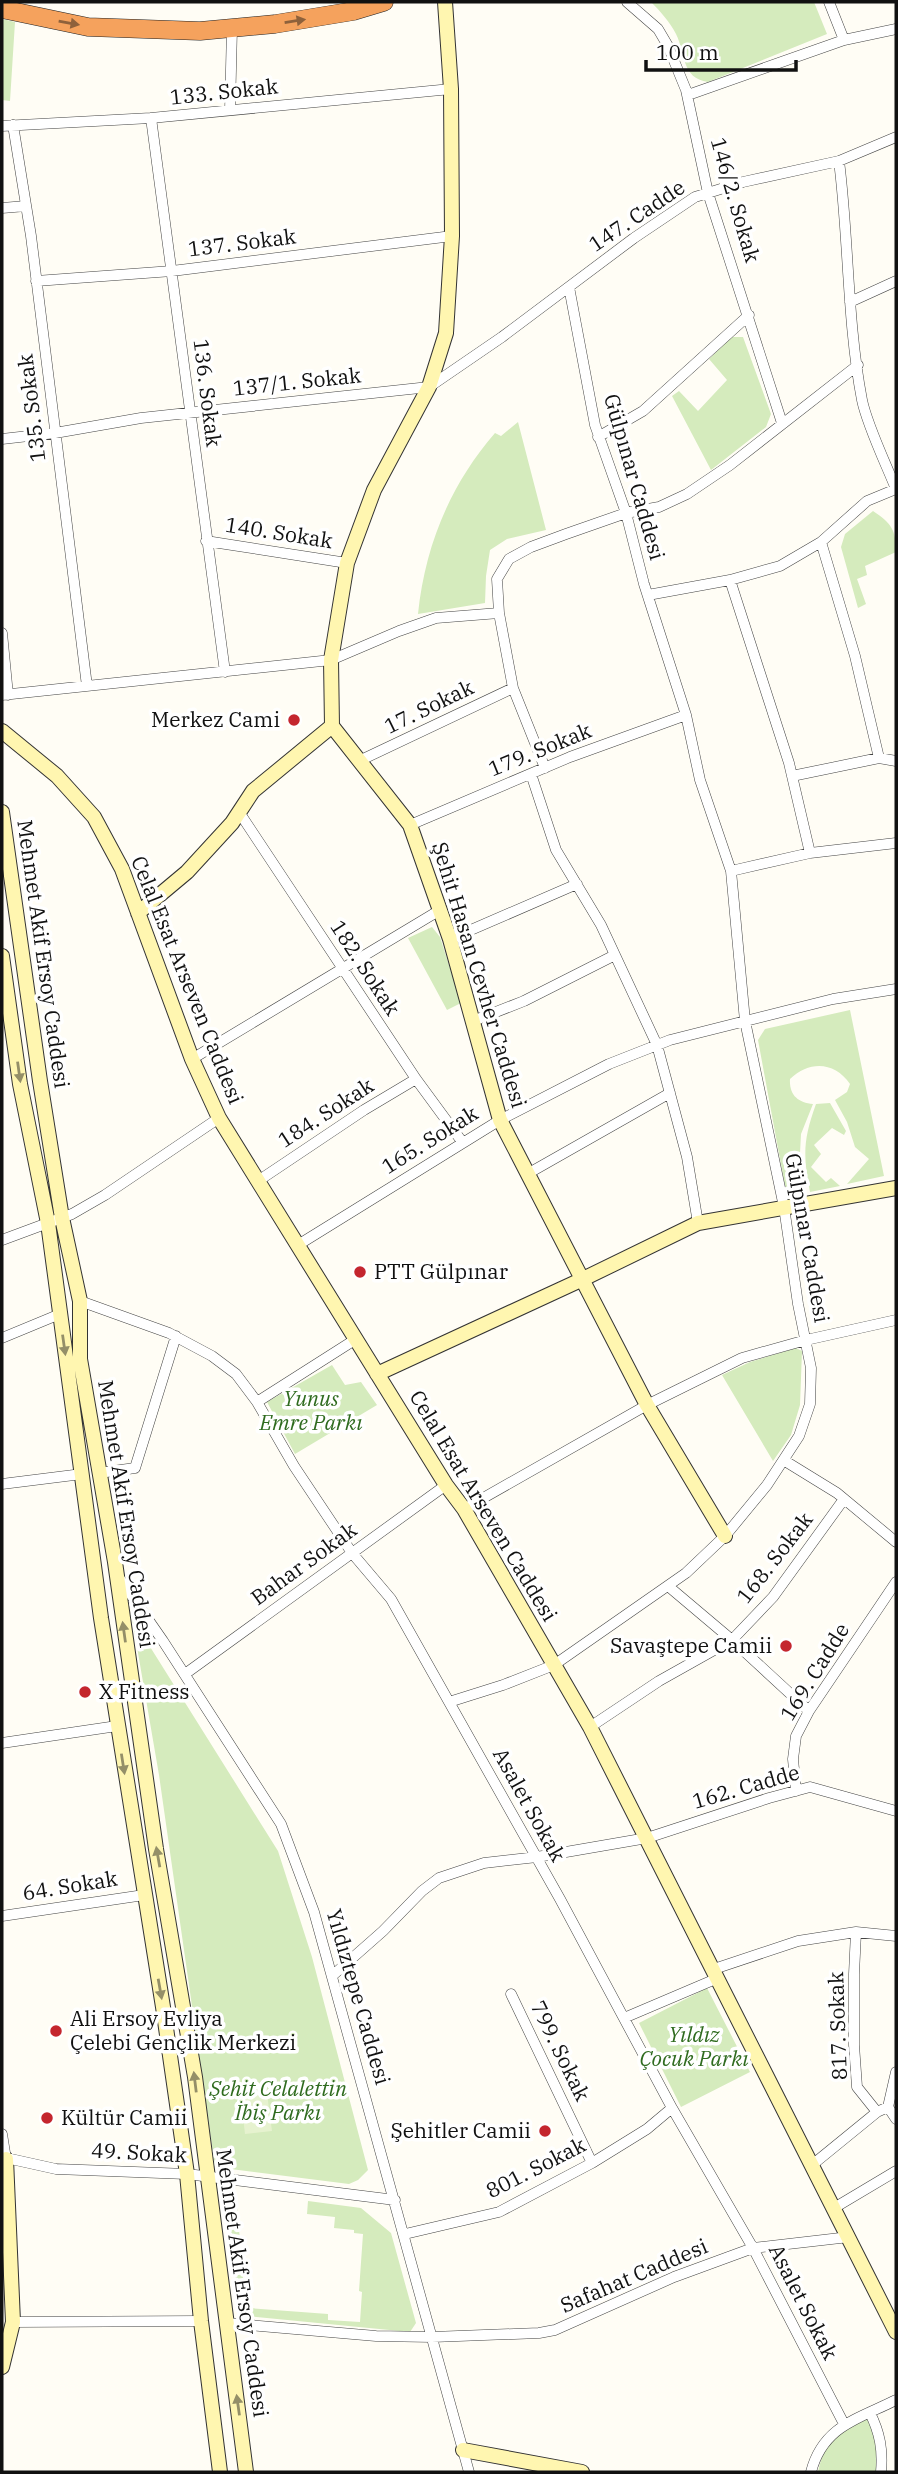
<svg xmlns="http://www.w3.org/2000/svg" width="898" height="2474" font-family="'IBM Plex Serif',serif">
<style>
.green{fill:#d5ebbd}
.pitch{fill:#e6f2cf}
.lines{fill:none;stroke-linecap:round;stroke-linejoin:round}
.street-casing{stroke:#444;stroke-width:11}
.secondary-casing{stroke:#333;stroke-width:16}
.highway-casing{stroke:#222;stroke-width:19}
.street{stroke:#fff;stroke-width:10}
.secondary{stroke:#fff6b0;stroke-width:14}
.highway{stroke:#f5a25d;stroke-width:18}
.oneway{fill:#8e613b}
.oneway2{fill:#948f68}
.poi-dot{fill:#c4262e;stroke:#fff;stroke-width:2.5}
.labels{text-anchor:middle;stroke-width:7;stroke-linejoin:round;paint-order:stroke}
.street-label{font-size:21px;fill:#111;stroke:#fff}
.poi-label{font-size:21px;fill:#111;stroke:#fff;text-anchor:start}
.park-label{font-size:21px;font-style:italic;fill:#2f6b1f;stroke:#fff}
</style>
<rect width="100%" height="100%" fill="#fffdf5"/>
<path class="green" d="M651,2h163l13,32 -119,48c-27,-4 -22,-28 -32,-48 -6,-12 -16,-23 -25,-32z
M2,19l13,3 -5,79 -8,-1z
M732,337h11l28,77 -5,13 -55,43 -39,-74 7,-5 19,20 29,-31 -18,-21z
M518,422l28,108 -39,9 -17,11 -4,26 -1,27 -67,11c7,-68 32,-129 77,-181l6,3z
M873,511c18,12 23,18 23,41l-31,14 2,9 -10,4 9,25 -8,4 -17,-61 4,-13z
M432,927l8,10 21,66 -14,7 -39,-72z
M850,1010l34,166 -37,8 22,-25 -14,-12 -8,-25 -12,-22 12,-8 3,-8c-15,-22 -40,-24 -60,-5 -1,16 8,24 23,25l-12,30 -1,19 4,40 -8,2 -11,-9 -27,-146 7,-11z
M830,1103l16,28 -2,4 -12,-7 -18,17 7,9 -10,13 15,15 5,-4 9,8 -30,6c-7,-37 -7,-52 6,-88z
M796,1348l6,3 -2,54 -9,30 -18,26 -51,-86 28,-13z
M332,1365l13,20 16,-3 16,23 -82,49 -28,-52z
M132,1618l146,233 34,106 56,213 -10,10 -9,4 -134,-17 -56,-392z
M707,1988l43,84 -69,35 -42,-84z
M234,2192h2l9,111 4,5 79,6v6l32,2 2,-30 -3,-1 4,-57 -9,-1v-3l-20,-2 1,-11 -28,-3 1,-13 53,7 30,25 25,90 -6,9 -163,-16 -8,-5 -12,-109z
M867,2419c9,18 13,32 9,53h-58c7,-32 20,-39 49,-53z"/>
<path class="pitch" d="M266,2086l6,45 -27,3 -5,-44z"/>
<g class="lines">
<defs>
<path id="street" d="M627,2l31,27 10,17 18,44 22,103 74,230
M829,2l15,38
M688,95l156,-55 52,-11
M230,110l2,-82
M151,118l74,554
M13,125l18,111 56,450
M2,126l149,-8 300,-29
M839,161c10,79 8,161 23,239 5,25 24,64 34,89
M2,208l24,-2
M36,281l136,-10 280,-35
M850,302l46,-21
M598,437l45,-26 106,-96
M2,439l53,-6 86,-15 288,-31 73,-50 132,-99 61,-41 48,-15 96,-21 57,-24
M206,541l141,22
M821,542l34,114 24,102
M730,580l59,183 21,90
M648,595l82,-15 50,-14 41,-24 46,-41 29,-12
M2,633l6,62
M2,695l329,-35 68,-29 37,-13 63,-5
M361,760l152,-72
M545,768l-32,-80 -14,-75 -2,-34 12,-20 22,-12 35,-13 60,-21 33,-6 28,-13 43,-29 128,-100
M531,774l25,76 45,75 56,120 30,112 11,66
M792,776l87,-18 17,3
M239,812l177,267 47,64
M410,825l160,-68 116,-42
M731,871l79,-18 86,-10
M450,939l127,-55
M473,1021l51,-20 91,-46
M192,1059l248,-149
M529,1173l141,-80
M258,1181l106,-71 52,-31
M2,1240l70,-26 33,-19 114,-77
M298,1245l202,-125 109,-56 61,-24 163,-41 63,-10
M80,1301l89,32 43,23 24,18 21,28 37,64 58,87 39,46 169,300 112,209 81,140 91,176
M2,1338l58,-24
M257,1402l99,-63
M785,1461l52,32 59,49
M99,1473l36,-5 41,-132
M2,1484l80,-10
M464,1509l183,-104 95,-47 64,-18 90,-20
M120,1579l43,62 118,183 33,88 155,560
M668,1586l64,54 77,71
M185,1674l261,-189
M449,1702l54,-17 51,-20 132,-92 39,-37 42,-51 32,-49 11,-32 1,-36 -13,-64 -14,-97 -39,-186 -14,-150 -31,-91 -14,-65 -42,-131 -18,-71 -31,-88 -26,-138
M590,1727l69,-46 73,-41 41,-43 71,-98
M2,1743l115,-17
M796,1791l-3,-32 3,-23 13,-25 87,-129
M2,1916l142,-21
M856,1932l-2,42v71l3,42 20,25
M714,1969l84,-28 58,-9 40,4
M332,1976l51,-45 39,-40 17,-13 45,-15 53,-6 110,-19 122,-40 41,-11 86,24
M511,1994l81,169
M624,2018l94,-40
M888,2107l8,-35
M888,2107l8,12
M2,2134l4,25
M2,2157l54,12 131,5 208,26
M812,2165l65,-53 11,-5
M834,2208l62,-37
M405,2234l94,-22 93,-49 55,-34 25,-21
M13,2322l188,-1
M226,2323l150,13 56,1 107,-4 16,-3 119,-53 79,-29 96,-11
M870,2413c10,20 13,37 11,59
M811,2472c12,-46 47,-53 85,-72"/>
<path id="secondary" d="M445,2l6,87 1,147 -6,97 -17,54 -55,103 -27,73 -16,97 1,66 78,99 40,114 50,181 147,285 78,131
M2,731l55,45 37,41 28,52 70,190 27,59 227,367 18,24 126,218 306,605
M2,812l38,269 22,137 18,83v58l35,203 41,287 39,228 51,395
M138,913l49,-41 45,-49 21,-32 79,-65
M2,956l18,128 28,139 53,395 62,389 24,167 14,147 19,151
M377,1374l206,-95 115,-56 198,-35
M2,2367l11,-45 -7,-163
M463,2450l119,22"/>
<path id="highway" d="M2,9l86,18 112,4 75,-7 79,-13 30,-9"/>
</defs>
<use href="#street" class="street-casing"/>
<use href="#secondary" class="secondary-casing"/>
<use href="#highway" class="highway-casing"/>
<use href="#street" class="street"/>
<use href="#secondary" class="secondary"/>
<use href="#highway" class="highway"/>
</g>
<defs><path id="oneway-solid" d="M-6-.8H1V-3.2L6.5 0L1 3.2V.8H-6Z" transform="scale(1.75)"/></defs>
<g class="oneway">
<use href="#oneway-solid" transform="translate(295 21) rotate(-9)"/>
<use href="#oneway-solid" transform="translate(69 23) rotate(10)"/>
</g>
<g class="oneway2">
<use href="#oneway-solid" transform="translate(19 1072) rotate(82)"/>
<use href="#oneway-solid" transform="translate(64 1345) rotate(82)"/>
<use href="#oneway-solid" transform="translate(124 1632) rotate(-98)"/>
<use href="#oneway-solid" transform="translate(123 1764) rotate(81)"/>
<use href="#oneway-solid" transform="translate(158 1857) rotate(-100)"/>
<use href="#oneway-solid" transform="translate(160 1989) rotate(80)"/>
<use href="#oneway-solid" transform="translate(195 2082) rotate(-97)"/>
<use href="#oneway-solid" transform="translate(238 2405) rotate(-98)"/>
</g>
<g class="poi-dot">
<circle cx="294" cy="720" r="7"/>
<circle cx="360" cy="1272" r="7"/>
<circle cx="786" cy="1646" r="7"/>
<circle cx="85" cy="1692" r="7"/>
<circle cx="56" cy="2031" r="7"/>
<circle cx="47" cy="2118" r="7"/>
<circle cx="545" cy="2131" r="7"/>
</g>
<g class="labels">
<g class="street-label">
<text transform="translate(224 92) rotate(-6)" y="7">133. Sokak</text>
<text transform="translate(735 200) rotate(74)" y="7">146/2. Sokak</text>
<text transform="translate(637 216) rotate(-34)" y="7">147. Cadde</text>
<text transform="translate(242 243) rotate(-7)" y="7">137. Sokak</text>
<text transform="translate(297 382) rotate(-6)" y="7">137/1. Sokak</text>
<text transform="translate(207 393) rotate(83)" y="7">136. Sokak</text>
<text transform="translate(32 408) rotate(-97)" y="7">135. Sokak</text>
<text transform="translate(634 477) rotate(74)" y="7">Gülpınar Caddesi</text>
<text transform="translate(279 533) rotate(9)" y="7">140. Sokak</text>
<text transform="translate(429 707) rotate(-26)" y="7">17. Sokak</text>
<text transform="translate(540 750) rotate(-22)" y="7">179. Sokak</text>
<text transform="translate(43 954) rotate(82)" y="7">Mehmet Akif Ersoy Caddesi</text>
<text transform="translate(365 968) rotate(57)" y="7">182. Sokak</text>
<text transform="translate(479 975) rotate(73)" y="7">Şehit Hasan Cevher Caddesi</text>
<text transform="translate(187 980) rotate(68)" y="7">Celal Esat Arseven Caddesi</text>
<text transform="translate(326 1113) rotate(-33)" y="7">184. Sokak</text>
<text transform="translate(430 1140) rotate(-32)" y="7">165. Sokak</text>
<text transform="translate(807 1238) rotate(80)" y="7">Gülpınar Caddesi</text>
<text transform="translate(483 1506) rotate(59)" y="7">Celal Esat Arseven Caddesi</text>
<text transform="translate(126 1514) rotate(81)" y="7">Mehmet Akif Ersoy Caddesi</text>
<text transform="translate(775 1558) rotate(-52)" y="7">168. Sokak</text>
<text transform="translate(304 1564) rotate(-36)" y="7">Bahar Sokak</text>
<text transform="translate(815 1672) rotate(-58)" y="7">169. Cadde</text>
<text transform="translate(746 1787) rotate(-16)" y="7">162. Cadde</text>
<text transform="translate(529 1805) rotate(61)" y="7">Asalet Sokak</text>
<text transform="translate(70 1886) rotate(-9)" y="7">64. Sokak</text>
<text transform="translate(358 1997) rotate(74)" y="7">Yıldıztepe Caddesi</text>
<text transform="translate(838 2026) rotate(-92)" y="7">817. Sokak</text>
<text transform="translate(560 2051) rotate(64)" y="7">799. Sokak</text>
<text transform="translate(139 2153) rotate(3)" y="7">49. Sokak</text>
<text transform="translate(536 2168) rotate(-27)" y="7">801. Sokak</text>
<text transform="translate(634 2276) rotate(-23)" y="7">Safahat Caddesi</text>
<text transform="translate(242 2283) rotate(82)" y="7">Mehmet Akif Ersoy Caddesi</text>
<text transform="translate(803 2302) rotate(63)" y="7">Asalet Sokak</text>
</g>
<g class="poi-label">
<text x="280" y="727" text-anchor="end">Merkez Cami</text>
<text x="374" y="1279">PTT Gülpınar</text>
<text x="772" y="1653" text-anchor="end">Savaştepe Camii</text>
<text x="99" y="1699">X Fitness</text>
<text x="70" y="2026">Ali Ersoy Evliya<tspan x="70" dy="24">Çelebi Gençlik Merkezi</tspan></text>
<text x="61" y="2125">Kültür Camii</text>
<text x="531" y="2138" text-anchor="end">Şehitler Camii</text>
</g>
<g class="park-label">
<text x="311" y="1406">Yunus<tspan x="311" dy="24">Emre Parkı</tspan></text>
<text x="694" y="2042">Yıldız<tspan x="694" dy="24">Çocuk Parkı</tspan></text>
<text x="278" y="2096">Şehit Celalettin<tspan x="278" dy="24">İbiş Parkı</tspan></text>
</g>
</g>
<rect width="898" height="2474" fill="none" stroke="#111111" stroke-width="7"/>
<path d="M646 60v10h150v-10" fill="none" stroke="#111111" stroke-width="3.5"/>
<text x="656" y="60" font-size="21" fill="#111111" stroke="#ffffff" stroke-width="5" paint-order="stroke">100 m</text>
</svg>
